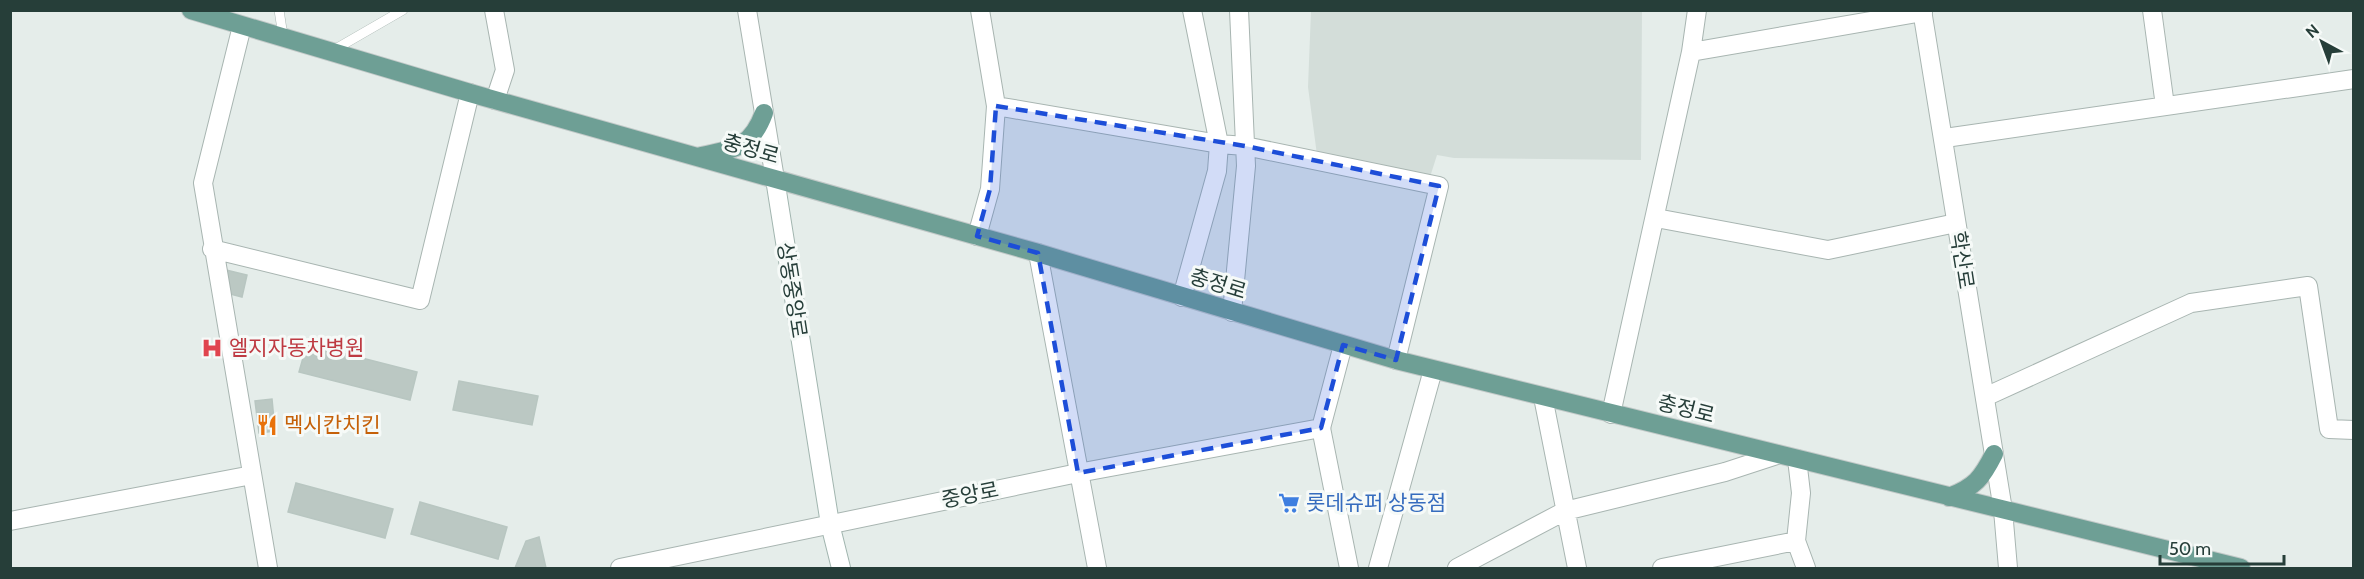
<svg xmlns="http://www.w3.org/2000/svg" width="2364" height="579" font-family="Cabin,'Noto Sans KR',sans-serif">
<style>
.built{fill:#d3ddd9}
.building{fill:#bbc8c3;stroke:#b8c6c1;stroke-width:1.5}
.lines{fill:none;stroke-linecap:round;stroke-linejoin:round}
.service-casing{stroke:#a8b5b1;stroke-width:10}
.minor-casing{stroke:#a8b5b1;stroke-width:20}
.tertiary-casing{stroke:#a8b5b1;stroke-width:20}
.secondary-casing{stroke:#a1b5af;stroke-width:20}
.primary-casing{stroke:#c2c9c8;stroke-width:20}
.service{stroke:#fff;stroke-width:9}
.minor{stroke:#fff;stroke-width:18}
.tertiary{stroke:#fff;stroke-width:18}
.secondary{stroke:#fff;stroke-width:18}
.primary{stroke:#6e9f95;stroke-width:18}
.marked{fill:#1d4ed8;fill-opacity:0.2;stroke:#1d4ed8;stroke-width:4.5;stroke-dasharray:12 8;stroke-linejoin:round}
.labels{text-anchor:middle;stroke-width:6;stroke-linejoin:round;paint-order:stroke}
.street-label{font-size:21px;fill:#263e39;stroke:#f6faf8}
.health-label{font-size:21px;fill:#be3a42;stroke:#f6faf8;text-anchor:start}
.food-label{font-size:21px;fill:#c56008;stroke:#f6faf8;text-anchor:start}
.shop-label{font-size:21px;fill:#366cbe;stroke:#f6faf8;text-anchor:start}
</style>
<rect width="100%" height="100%" fill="#e5edea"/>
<path class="built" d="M1311,11h331l-1,149 -187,-2 -17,-3 -7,22 -113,-22 -9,-68z"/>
<path class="building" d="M226,270l21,5 -5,22 -12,-3z
M307,344l110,28 -7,28 -111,-28z
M459,381l79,15 -6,29 -79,-15z
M272,399l3,32 -16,2 -4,-32z
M296,483l97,26 -8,29 -97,-26z
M420,502l87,25 -9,32 -87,-25z
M539,537l7,31h-31l11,-27z"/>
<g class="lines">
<defs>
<path id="service" d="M279,10l4,26
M332,51l71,-41"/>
<path id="minor" d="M494,10l11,60 -10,30
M2152,10l13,96
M242,26l-39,157 65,385
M1691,52l232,-40
M996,106l223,38 26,2 194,40 -43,174
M1945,138l409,-59
M1656,218l172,32 128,-27
M977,236l13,-47 6,-83 -16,-96
M212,249l208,51 50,-207
M1038,253l59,315
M1182,297l35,-126 2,-27 -27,-134
M1232,312l14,-146 -7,-156
M1543,397l34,171
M1985,397l206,-94 117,-17 21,143 25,1
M1611,414l80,-362 6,-42
M1321,428l28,140
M1797,459l4,34 -5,48 10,27
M2003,510l5,58
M10,521l242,-46
M1378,568l55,-198
M1457,568l108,-57 160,-39 52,-17
M1662,568l134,-27"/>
<path id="tertiary" d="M747,10l28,169
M1922,10l81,500
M620,568l458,-95 243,-45 22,-83"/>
<path id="secondary" d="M775,179l55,345 11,44"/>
<path id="primary" d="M191,10l279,83 568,160 358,107 845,208
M701,156c34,-7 50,-8 63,-43
M1949,497c26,-10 33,-19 45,-43"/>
</defs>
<use href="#service" class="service-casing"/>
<use href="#minor" class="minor-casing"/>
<use href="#tertiary" class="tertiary-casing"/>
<use href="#secondary" class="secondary-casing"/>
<use href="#primary" class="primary-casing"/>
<use href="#service" class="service"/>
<use href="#minor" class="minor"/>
<use href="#tertiary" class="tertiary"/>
<use href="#secondary" class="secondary"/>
<use href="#primary" class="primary"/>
</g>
<path class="marked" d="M996,106l249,40 194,40 -43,174 -53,-15 -22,83 -243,45 -40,-220 -61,-17 13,-47z"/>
<defs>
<symbol id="hospital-bare" viewBox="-9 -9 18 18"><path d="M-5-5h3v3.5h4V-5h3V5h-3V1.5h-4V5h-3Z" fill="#e0444e" stroke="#f6faf8" stroke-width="2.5" paint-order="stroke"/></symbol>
<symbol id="restaurant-bare" viewBox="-9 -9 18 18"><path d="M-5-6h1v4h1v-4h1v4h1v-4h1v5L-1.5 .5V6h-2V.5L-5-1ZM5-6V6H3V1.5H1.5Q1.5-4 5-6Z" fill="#e8710a" stroke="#f6faf8" stroke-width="2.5" paint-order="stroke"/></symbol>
<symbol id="supermarket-bare" viewBox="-9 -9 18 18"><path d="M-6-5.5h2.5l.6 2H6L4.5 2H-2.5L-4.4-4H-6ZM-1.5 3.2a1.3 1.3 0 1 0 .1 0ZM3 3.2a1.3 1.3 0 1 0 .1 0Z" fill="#3f7fe0" stroke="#f6faf8" stroke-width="2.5" paint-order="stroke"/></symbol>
</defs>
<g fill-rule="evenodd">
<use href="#hospital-bare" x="197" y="333" width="30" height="30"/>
<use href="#restaurant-bare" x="252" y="410" width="30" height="30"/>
<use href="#supermarket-bare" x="1274" y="488" width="30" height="30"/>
</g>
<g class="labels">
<g class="street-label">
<text transform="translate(751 149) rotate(16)" y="7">충정로</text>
<text transform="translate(1962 260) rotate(81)" y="7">학산로</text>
<text transform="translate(1218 284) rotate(17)" y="7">충정로</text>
<text transform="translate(792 290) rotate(81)" y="7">상동중앙로</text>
<text transform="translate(1686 409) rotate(14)" y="7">충정로</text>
<text transform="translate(970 495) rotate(-11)" y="7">중앙로</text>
</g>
<g class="health-label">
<text x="229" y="355">엘지자동차병원</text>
</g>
<g class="food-label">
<text x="284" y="432">멕시칸치킨</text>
</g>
<g class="shop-label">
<text x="1306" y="510">롯데슈퍼 상동점</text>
</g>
</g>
<rect width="2364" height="579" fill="none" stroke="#263e39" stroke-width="24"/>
<g transform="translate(2322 42) rotate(319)" stroke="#f6faf8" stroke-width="4.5" paint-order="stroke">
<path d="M0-4.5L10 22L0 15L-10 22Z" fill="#263e39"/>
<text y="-9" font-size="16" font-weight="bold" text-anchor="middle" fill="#263e39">N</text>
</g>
<path d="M2160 555v9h124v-9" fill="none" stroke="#263e39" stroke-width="3"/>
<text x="2169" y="555" font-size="18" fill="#263e39" stroke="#f6faf8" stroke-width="4.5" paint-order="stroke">50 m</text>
</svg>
